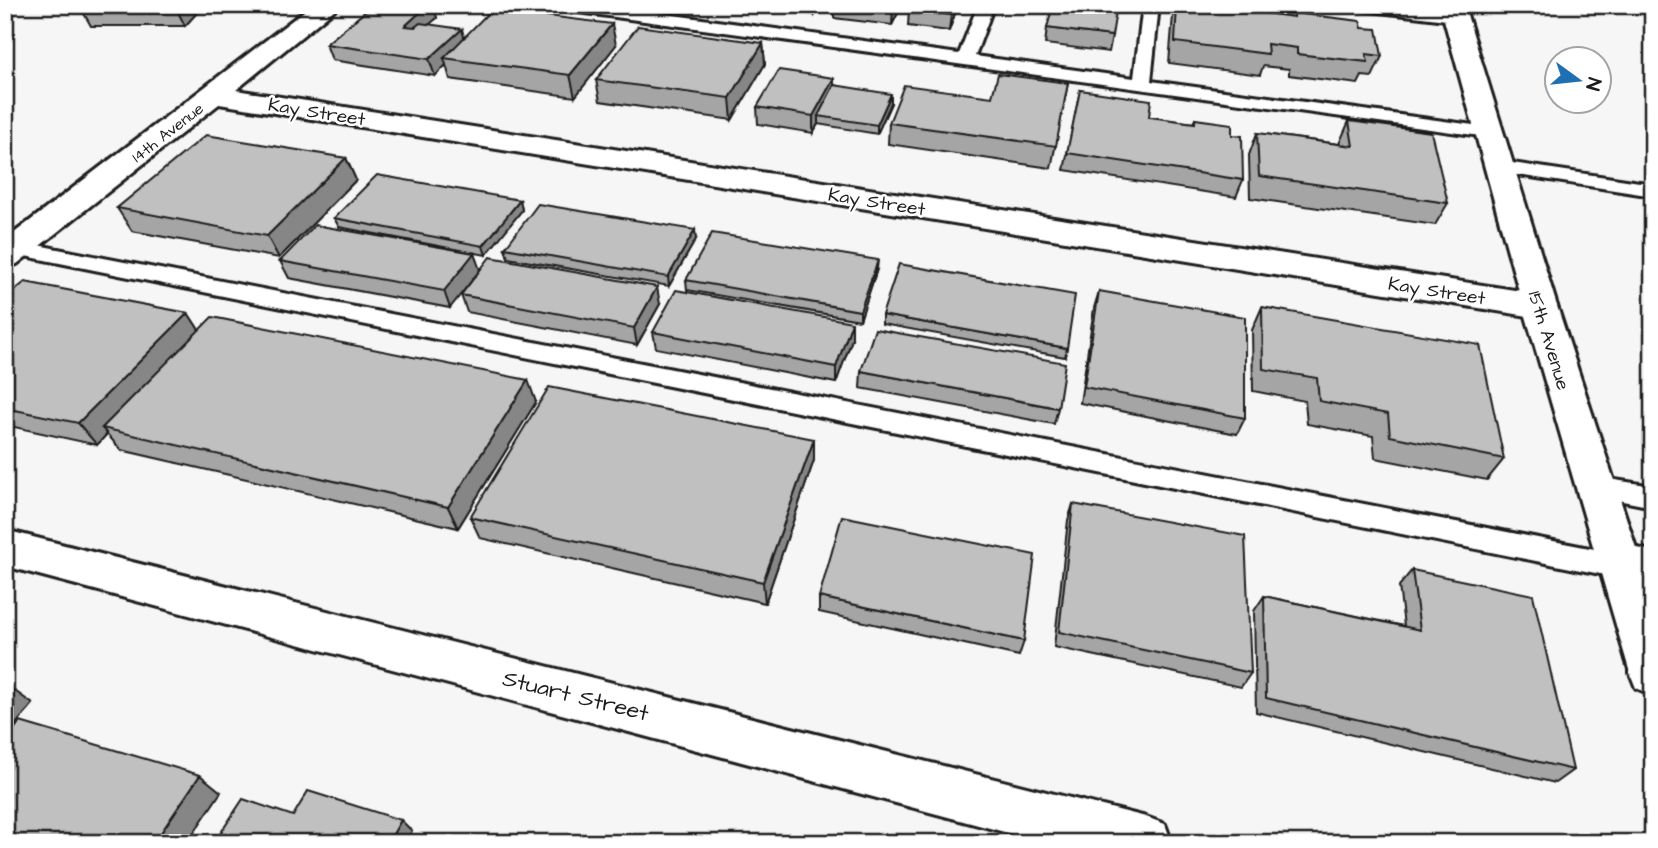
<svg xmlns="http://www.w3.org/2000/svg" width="1658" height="848" font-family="'Architects Daughter',sans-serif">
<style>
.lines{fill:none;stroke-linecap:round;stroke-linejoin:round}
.lane-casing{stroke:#1c1c1c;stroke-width:6}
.street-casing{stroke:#1c1c1c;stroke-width:6}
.secondary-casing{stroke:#1c1c1c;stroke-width:6}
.lane{fill:#fff;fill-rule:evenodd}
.street{fill:#fff;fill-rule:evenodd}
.secondary{fill:#fff;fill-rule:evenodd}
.wall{fill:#a5a5a5;stroke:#1c1c1c;stroke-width:2}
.shaded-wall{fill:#868686;stroke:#1c1c1c;stroke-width:2}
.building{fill:#c0c0c0;stroke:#1c1c1c;stroke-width:2}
.labels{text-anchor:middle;stroke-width:5;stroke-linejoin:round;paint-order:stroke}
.far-street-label{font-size:16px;fill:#1c1c1c;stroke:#fff}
.street-label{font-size:19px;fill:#1c1c1c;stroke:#fff}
.near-street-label{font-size:23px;fill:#1c1c1c;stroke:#fff}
</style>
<rect width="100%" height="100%" fill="#f6f6f6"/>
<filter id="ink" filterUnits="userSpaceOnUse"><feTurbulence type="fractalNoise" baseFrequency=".0143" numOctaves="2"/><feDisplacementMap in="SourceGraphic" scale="14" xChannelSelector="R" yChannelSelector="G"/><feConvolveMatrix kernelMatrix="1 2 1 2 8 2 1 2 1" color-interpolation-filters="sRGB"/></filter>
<g filter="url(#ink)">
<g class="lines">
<defs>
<path id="lane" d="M556,5h44l359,49 19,-49h16l-19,51 159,22 9,-73h16l-8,76 337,46 9,5 -9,5 -924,-127z
M1355,5c21,0 95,-2 108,11l-8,5 -92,-11z
M1499,161l154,23v12l-161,-25 -2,-4z
M17,241l1588,310 11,-7 37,7v24l-21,-4 -2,3 -10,4 -1610,-325 -3,-5 3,-5z
M1596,477l57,9v21l-66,-13 -4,-7 4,-7z"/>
<path id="street" d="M312,5h28l-104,85 1304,204 12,4 5,8 -5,8 -12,4 -1321,-214 -202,160 -12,3v-27z
M5,530l1141,287 19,7 7,19h-126l-1041,-277z"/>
<path id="secondary" d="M1440,5h24l93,301 96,294v95l-17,-7 -6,-15 -107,-367z"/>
</defs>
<use href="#lane" class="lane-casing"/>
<use href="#street" class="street-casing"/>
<use href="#secondary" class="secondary-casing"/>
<use href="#lane" class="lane"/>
<use href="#street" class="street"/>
<use href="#secondary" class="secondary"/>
</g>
<path class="wall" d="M204,5l-19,21h-94l-9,-16z
M373,5h60l4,13 -8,6 35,13 152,8 -41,52 -125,-18 -4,-14 -11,11 -103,-16 -6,-16z
M758,5h63l-6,10 -57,-7z
M834,5h68l-10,20 -58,-7z
M958,5l-9,26 -41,-5 1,-16z
M1175,5h90l1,8 27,4 1,-4 68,15 20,28 -10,21 -10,-1 -4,8 -69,-9v-6l-26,-3 -3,9 -91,-12 4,-48z
M1047,28l65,8 -3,16 -64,-8z
M763,43l2,21 -33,56 -132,-19 -4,-21z
M1068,83l-17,85 -163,-24 1,-21 103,-26z
M834,85l57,18 -14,31 -59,-10 -5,9 -55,-9 -1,-17z
M1080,90l69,27 44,6 2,-4 37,16 11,45 -7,17 -172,-27z
M1349,121l99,82 -13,22 -185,-27 -1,-43 8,-22 82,11z
M346,158l10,22 -77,78 -147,-27 -15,-23z
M520,200l2,10 -36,45 -147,-28 -5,-9z
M696,239l-27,47 -161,-28 -3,-10z
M474,253l-24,55 -161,-30 -9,-17z
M877,269l-17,51 -173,-30 -1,-10z
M1099,291l146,127 -8,16 -157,-31 14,-95z
M461,295l199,9 -23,41 -170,-33z
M5,298l183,15 11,17 337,72 -78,126 -337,-78 -14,-16 -10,11 -92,-20z
M1262,307l242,152 -17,21 -112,-22 -2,-22 -66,-12 -2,-23 -52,-10 -1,-61z
M882,315l185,33 -2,9 -183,-33z
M653,332l199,7 -16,44 -180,-35z
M861,371l197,37 -4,16 -194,-36z
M814,439v21l-49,143 -285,-65 -10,-21z
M1073,504l178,169 -10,14 -187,-40 14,-127z
M1412,570l161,200 -18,13 -299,-71 -2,-101 10,-15 140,30 -5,-40z
M819,597l205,44 -5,15 -200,-44z"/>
<path class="shaded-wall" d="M182,5h22l-19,21 -8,-16z
M428,5h5l4,13 -27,23 -5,-15z
M815,5h6l-6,10z
M895,5h7l-10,20 1,-15z
M954,5h4l-9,26 2,-16z
M612,24l4,21 -41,52 -5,-22z
M462,29l4,16 -22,13 2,7 -11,11 -6,-17z
M763,43l2,21 -33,56 -2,-22z
M834,78v16l-16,22v8l-5,9v-17z
M891,94v9l-14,31v-9z
M346,158l10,22 -77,78 -12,-22z
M520,200l2,10 -36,45 -3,-9z
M695,230l1,9 -27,47 -1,-9z
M474,253l6,17 -30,38 -6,-17z
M878,260l-1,9 -17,51v-9z
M657,287l3,17 -23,41 -3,-17z
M188,313l15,23 -101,92 5,6 -10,11 -19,-22z
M852,322v17l-16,44v-16z
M528,380l8,22 -78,126 -10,-21z
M814,439v21l-49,143 -2,-21z
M5,684l28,20 -28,33z
M200,775l21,17 -34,51h-33z
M401,820l11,11 -6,12h-18z"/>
<path class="building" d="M87,5h95l-5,5h-95z
M373,5h55l-23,21 10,1 5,-4 42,6 -33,30 -103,-15z
M858,5h37l-2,5z
M911,5h43l-3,10 -42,-5z
M1053,5h64l-5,31 -65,-8z
M1177,5h88l1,8 28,4v-4l66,8 2,7 15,1 5,27 -16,-2 2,8 -71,-8v-6l-30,-4 1,10 -93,-12z
M492,9l120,15 -42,51 -126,-17z
M638,26l125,17 -33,55 -134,-18z
M779,70l55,8 -21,38 -56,-9z
M998,74l70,9 -12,63 -167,-23 15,-38 88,12z
M834,85l57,9 -14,31 -59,-9z
M1080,90l71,10 -2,17 46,6v-4l37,5v11l10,1 1,44 -176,-27z
M1349,121l82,11 17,71 -189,-27 -2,-43 96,13z
M206,135l140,23 -79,78 -150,-28z
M377,175l143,25 -37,46 -149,-28z
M538,204l157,26 -27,47 -163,-29z
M315,225l159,28 -30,38 -164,-30z
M712,233l166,27 -18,51 -174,-31z
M490,257l167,30 -23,41 -173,-33z
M899,264l176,31 -8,53 -185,-33z
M25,282l163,31 -110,110 -73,-15v-110z
M676,290l176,32 -16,45 -183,-35z
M1099,291l146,26v101l-161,-31z
M1262,307l218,38 24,114 -114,-23 -2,-22 -69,-13 -2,-23 -54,-9z
M212,317l316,63 -80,127 -346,-79z
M875,329l190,34 -7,45 -197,-37z
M549,387l265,52 -51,143 -293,-65z
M1073,504l172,32 6,137 -192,-41z
M842,516l193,39 -11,86 -205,-44z
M1412,570l121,25 40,175 -307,-72 -2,-102 156,34z
M20,722l180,53 -46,68h-149v-103z
M308,791l93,29 -13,23h-174l29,-44 50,17z"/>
</g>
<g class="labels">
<g class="far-street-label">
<text transform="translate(167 132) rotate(-38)" y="6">14th Avenue</text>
</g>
<g class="street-label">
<text transform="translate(317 111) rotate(9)" y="7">Kay Street</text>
<text transform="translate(877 201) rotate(9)" y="7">Kay Street</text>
<text transform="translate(1437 290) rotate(9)" y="7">Kay Street</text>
<text transform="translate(1550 340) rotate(73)" y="7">15th Avenue</text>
</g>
<g class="near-street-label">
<text transform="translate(576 695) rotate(14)" y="8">Stuart Street</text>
</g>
</g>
<rect width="1658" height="848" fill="none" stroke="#fff" stroke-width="28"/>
<rect x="14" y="14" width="1630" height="820" fill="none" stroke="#1c1c1c" stroke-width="2.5" filter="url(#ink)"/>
<g transform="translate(1578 80) rotate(105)"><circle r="33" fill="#ffffff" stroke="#a4a4a4" stroke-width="2"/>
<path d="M0-5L12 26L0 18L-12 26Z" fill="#1f6fb2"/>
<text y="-10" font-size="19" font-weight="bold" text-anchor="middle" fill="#1c1c1c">N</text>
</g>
</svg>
